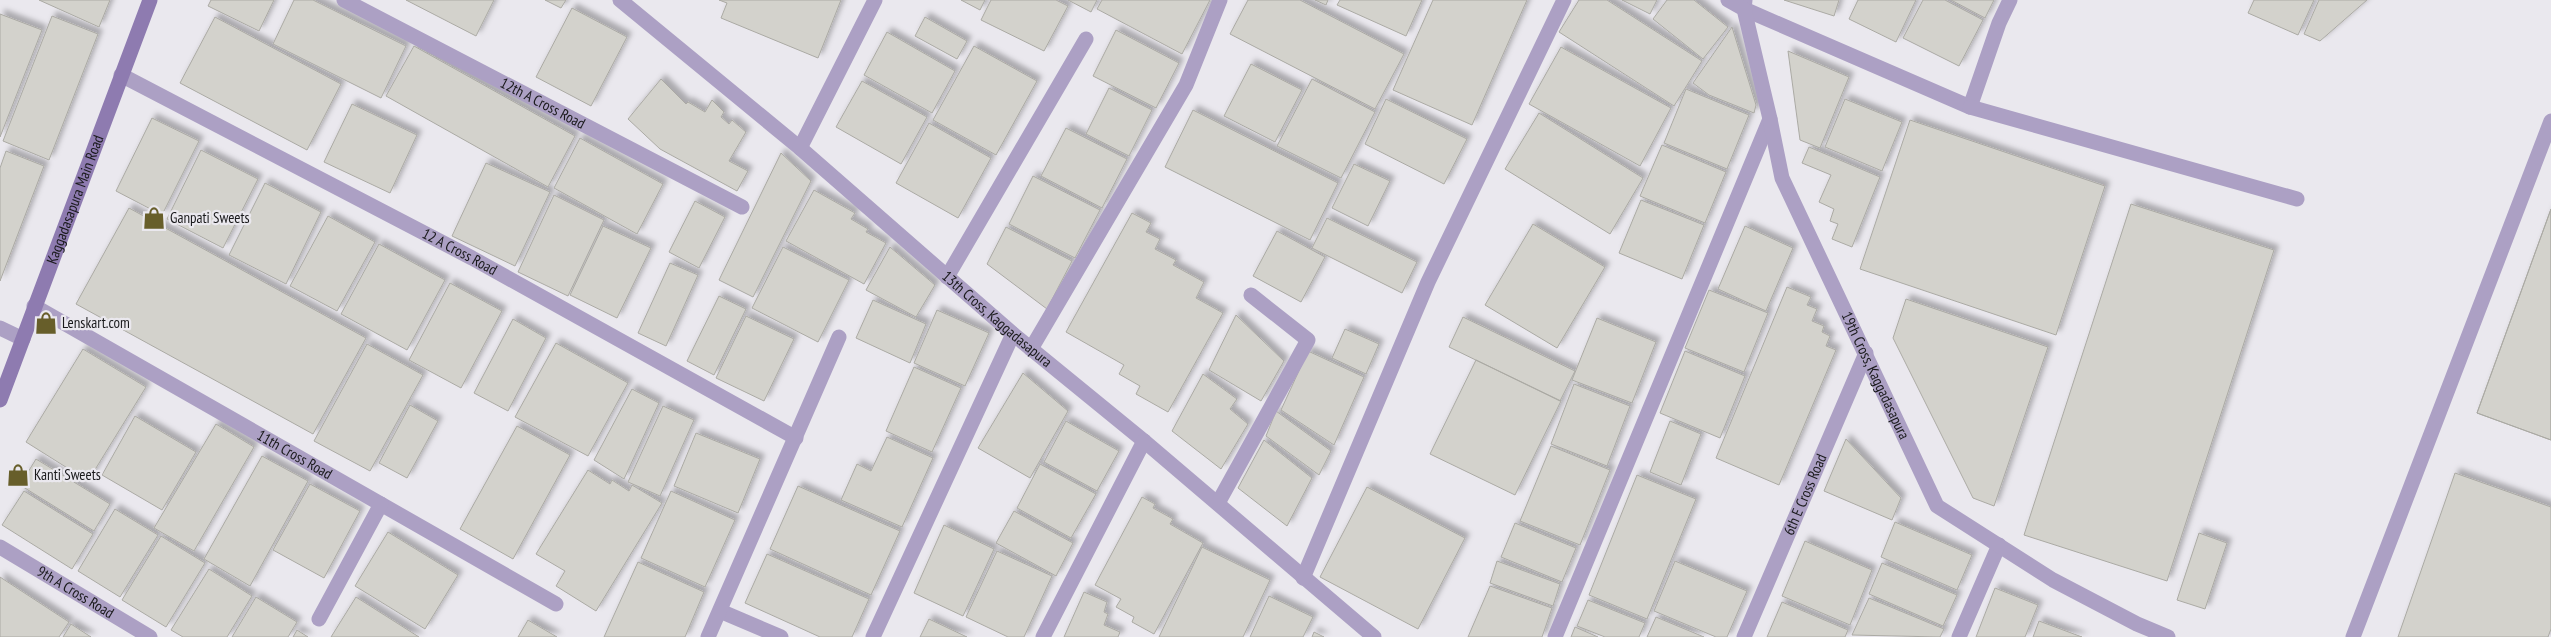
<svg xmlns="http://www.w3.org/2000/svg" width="2551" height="637" font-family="'PT Sans Narrow',sans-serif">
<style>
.building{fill:#d3d2cc;stroke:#abaaa4;filter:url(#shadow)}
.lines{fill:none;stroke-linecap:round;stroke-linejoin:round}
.service{stroke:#aca0c4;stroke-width:15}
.minor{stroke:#aca0c4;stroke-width:15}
.tertiary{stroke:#aca0c4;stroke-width:15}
.secondary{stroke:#8e7bb0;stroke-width:15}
.labels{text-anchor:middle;stroke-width:4.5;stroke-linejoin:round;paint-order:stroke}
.street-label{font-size:15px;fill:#1a1a1c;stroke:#eae8ee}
.poi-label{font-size:15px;fill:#1a1a1c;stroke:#eae8ee;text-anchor:start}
</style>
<defs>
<filter id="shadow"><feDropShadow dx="4.5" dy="-4.5" stdDeviation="2.5" flood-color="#0004"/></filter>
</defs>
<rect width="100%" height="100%" fill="#eae8ee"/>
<path class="building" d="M39,0h71l-11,27z
M211,0h63l-15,31 -51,-25z
M294,0h19l93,46 -25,52 -108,-54z
M406,0h88l-18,36z
M545,0h21l-5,8z
M719,0h122l-23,58 -97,-40 6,-15z
M961,0h24l-5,10z
M991,0h65l12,6 -24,45 -63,-31z
M1068,0h29l-6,12z
M1102,0h108l-28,54 -85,-45z
M1248,0h52l104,54 -29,55 -145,-75z
M1315,0h13l-2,5z
M1340,0h82l-16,36 -69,-31z
M1433,0h94l-55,125 -79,-35z
M1579,0h28l95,61 -28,45 -115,-74z
M1622,0h35l-7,14z
M1667,0h27l34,27 -25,32 -50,-40z
M1784,0h55l-5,16z
M1858,0h58l-20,42 -47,-23z
M1923,0h22l38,20 -24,46 -56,-28z
M1951,0h43l-9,18z
M2254,0h60l-16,35 -50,-22z
M2319,0h48l-47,41 -16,-7z
M572,8l55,29 -36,69 -55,-29z
M0,14l42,16 -42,107z
M52,16l46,18 -49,126 -46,-19z
M215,17l126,67 -34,66 -127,-67z
M925,17l42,24 -10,18 -42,-23z
M1732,27l24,78 -2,8 -45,-18 -16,-12z
M1116,30l63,33 -23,45 -63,-32z
M887,32l68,39 -23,42 -68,-38z
M414,46l161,90 -27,51 -162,-91z
M974,46l63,35 -41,74 -63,-35z
M1561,47l110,61 -31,58 -111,-62z
M1788,51l61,26 -29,71 -20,-8z
M1251,64l51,26 -27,52 -51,-26z
M661,79l25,25 2,-2 17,10 7,-12 12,12 -3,5 8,7 3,-4 14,12 -17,29 19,10 -11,20 -77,-42 -32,-30z
M1312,79l63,33 -34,66 -64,-32z
M862,81l65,36 -26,47 -65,-37z
M1109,88l43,22 -23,46 -43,-22z
M1686,89l63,26 -22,54 -63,-26z
M1386,99l81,40 -23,45 -79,-40z
M1845,99l57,23 -20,49 -57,-24z
M352,104l65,31 -27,58 -66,-31z
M1193,110l145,73 -28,57 -145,-73z
M1539,113l104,65 -33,56 -105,-65z
M152,118l47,23 -37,74 -46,-24z
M1910,120l195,66 -49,149 -196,-66z
M929,123l62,35 -33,60 -62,-35z
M1066,128l61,31 -25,49 -61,-32z
M580,138l83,46 -26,50 -83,-46z
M1662,145l64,27 -21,51 -65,-27z
M1809,147l71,30 -28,70 -20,-8 6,-15 -8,-3 4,-12 -15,-7 12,-27 -29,-12z
M201,150l57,29 -35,69 -56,-29z
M6,151l38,15 -44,115v-113z
M781,153l30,28 -58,116 -34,-17z
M486,163l64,29 -35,74 -63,-30z
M1354,164l36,17 -22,45 -36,-18z
M1033,176l67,34 -25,48 -66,-34z
M265,183l56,29 -35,72 -57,-29z
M814,190l41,23 -4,6 17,10 -2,3 20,11 -22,41 -78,-43z
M554,195l50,25 -36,76 -50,-24z
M1641,200l63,25 -22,54 -63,-26z
M695,201l30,16 -26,51 -30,-16z
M2131,204l143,46 -107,331 -143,-46z
M129,208l237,130 -53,96 -237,-130z
M2551,209v231l-74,-27z
M2551,209v231l-74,-27z
M1132,213l19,10 -5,9 14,7 -5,10 21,11 -3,5 31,17 -8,16 27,15 -55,99 -32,-18 4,-8 -21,-12 5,-9 -58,-33z
M328,216l47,26 -38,69 -47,-25z
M1327,218l90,44 -15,31 -90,-45z
M1533,224l72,43 -48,81 -72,-43z
M603,226l48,22 -34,70 -47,-23z
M1745,226l48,22 -27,63 -48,-22z
M1006,227l66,34 -25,48 -60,-45z
M1277,231l48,26 -24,45 -48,-26z
M379,244l66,36 -38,70 -66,-36z
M783,247l66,33 -31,62 -66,-34z
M890,247l45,38 -19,32 -50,-27z
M670,263l28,12 -32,71 -28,-13z
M450,283l52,28 -41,77 -52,-28z
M1787,287l24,10 -4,8 10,4 -5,12 12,5 -2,6 8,4 -4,10 10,4 -57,135 -63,-27z
M1709,290l59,23 -24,59 -59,-24z
M719,296l27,13 -32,66 -27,-14z
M1906,299l142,48 -54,159 -21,-8 -80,-160z
M873,300l53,24 -16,39 -54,-25z
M937,310l52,23 -24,53 -51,-23z
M1236,315l48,46 -23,40 -52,-31z
M746,316l48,23 -30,62 -48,-23z
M1463,317l112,54 -15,30 -111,-54z
M1597,318l59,24 -24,61 -60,-23z
M513,319l33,19 -38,73 -34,-18z
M1345,329l34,15 -13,30 -34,-16z
M556,343l72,40 -40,73 -73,-39z
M367,344l56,31 -53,96 -56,-30z
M83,349l63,38 -58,94 -62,-39z
M1308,351l56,26 -30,68 -53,-35z
M1685,351l60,25 -25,62 -60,-25z
M1476,360l85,41 -46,94 -85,-41z
M914,367l47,21 -29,64 -46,-21z
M1023,373l45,38 -38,67 -52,-30z
M1203,374l34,25 -7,10 18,15 -27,45 -49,-38z
M1574,384l56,22 -23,60 -56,-22z
M632,389l27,14 -35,76 -30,-19z
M410,405l28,16 -31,57 -28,-15z
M663,406l31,14 -34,76 -32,-14z
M1276,411l55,40 -12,24 -53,-39z
M135,416l61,36 -34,58 -60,-35z
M1066,421l53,30 -22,40 -53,-29z
M1670,421l31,13 -20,51 -31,-13z
M216,424l38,23 -60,104 -40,-23z
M517,426l53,29 -57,104 -53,-30z
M696,433l64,26 -22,54 -64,-27z
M887,437l46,21 -31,69 -61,-27 16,-36 14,7z
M1846,439l55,59 -9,22 -68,-29z
M1264,440l48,38 -25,48 -49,-38z
M1551,446l59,24 -30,75 -60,-24z
M262,456l46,25 -58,105 -46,-27z
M36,459l74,45 -16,27 -74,-46z
M1040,464l56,30 -25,44 -54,-30z
M588,470l22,14 2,-4 17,11 3,-6 30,18 -66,108 -40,-25 9,-15 -29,-17z
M2455,473l96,34v122l-3,8h-150z
M1637,475l59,24 -49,120 -58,-24z
M310,484l50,27 -36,67 -51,-28z
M798,486l102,45 -29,64 -101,-46z
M1367,487l98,51 -47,91 -98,-52z
M24,491l69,43 -21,35 -70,-44z
M671,491l64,29 -30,67 -64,-29z
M1142,497l13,7 -2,4 20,11 -3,5 33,19 -49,91 -22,-12 2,-5 -18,-10 5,-8 -26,-14z
M115,509l43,26 -38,62 -42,-26z
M1014,511l59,32 -17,33 -60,-33z
M1895,522l77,33 -15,35 -76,-33z
M1515,523l61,25 -14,34 -61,-25z
M944,525l50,24 -31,67 -49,-23z
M388,532l70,43 -33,54 -70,-43z
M2199,533l28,10 -22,66 -28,-9z
M161,536l44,27 -39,64 -44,-27z
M1805,541l67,29 -22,55 -68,-29z
M1202,547l68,33 -27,57h-84z
M997,551l55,25 -28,61h-16l-42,-20z
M767,554l102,45 -17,38h-32l-75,-34z
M1497,561l63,23 -7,22 -63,-23z
M1675,561l72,30 -20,46h-11l-62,-26z
M638,562l66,30 -19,45h-81z
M1882,563l75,32 -14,31 -74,-32z
M209,569l43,27 -25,41h-44l-12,-7z
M0,577l69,45 -10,15h-59z
M1490,586l62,22 -10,29h-74z
M1995,588l43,17 -13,32h-49z
M1084,592l23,10 -3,10 4,2 -4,11 16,7 -2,5h-54z
M1269,596l44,21 -10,20h-53z
M256,597l41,25 -9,15h-56z
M356,597l63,40h-88z
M1869,598l75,31 -4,8 -88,-2z
M1588,600l57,23 -6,14h-34l-28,-11z
M1782,602l66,28 -3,7h-78z
M1656,617l48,20h-57z
M929,619l38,18h-47z
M528,620l29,17h-39z
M2039,621l43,16h-49z
M71,624l20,13h-28z
M1575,627l23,10h-27z
M297,630l11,7h-15z
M1314,632l10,5h-12z"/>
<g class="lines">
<path class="service" d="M2353,637l198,-516"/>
<g class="minor">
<path id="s1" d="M344,0l398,207"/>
<path id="s2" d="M620,0l180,148 213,186 131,107 230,196"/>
<path d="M1745,0l-1,9 226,98 29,-84 11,-23"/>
<path id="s3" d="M121,75l351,183 324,180"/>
<path d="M1970,107l327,92"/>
<path d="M800,148l75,-148"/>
<path d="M947,277l139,-238"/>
<path id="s4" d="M34,306l522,298"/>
<path d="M0,328l23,11"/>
<path d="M1031,349l155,-264 34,-85"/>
<path d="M1218,503l90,-163 -57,-45"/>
<path id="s5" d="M0,547l150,90"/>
<path d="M1303,578l125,-296 136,-282"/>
<path d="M720,611l61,26"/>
<path d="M319,619l62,-115"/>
<path d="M708,637l131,-300"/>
<path d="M873,637l140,-303"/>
<path d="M1043,637l101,-196"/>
<path d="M1555,637l215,-518"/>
<path id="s6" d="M1744,637l122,-284"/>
<path d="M1959,637l40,-92"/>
</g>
<path class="tertiary" id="s7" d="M1728,0l16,9 26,110 12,59 155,328 116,74 84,44 31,13"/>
<path class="secondary" id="s8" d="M0,400l150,-400"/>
</g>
<defs>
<symbol id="shop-bare" viewBox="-9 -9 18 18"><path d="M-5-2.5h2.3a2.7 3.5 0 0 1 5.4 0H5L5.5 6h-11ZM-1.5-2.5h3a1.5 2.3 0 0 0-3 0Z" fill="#675e2a" stroke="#eae8ee" stroke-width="2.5" paint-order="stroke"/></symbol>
</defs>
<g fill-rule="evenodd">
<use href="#shop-bare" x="138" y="202" width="32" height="32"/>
<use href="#shop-bare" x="30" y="307" width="32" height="32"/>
<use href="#shop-bare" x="2" y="459" width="32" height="32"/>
</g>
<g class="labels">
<g class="street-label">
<text dy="5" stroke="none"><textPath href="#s1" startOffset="224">12th A Cross Road</textPath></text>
<text dy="5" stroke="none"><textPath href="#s8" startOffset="214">Kaggadasapura Main Road</textPath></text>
<text dy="5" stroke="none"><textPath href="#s3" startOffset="382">12 A Cross Road</textPath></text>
<text dy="5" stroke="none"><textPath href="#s2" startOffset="494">13th Cross, Kaggadasapura</textPath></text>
<text dy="5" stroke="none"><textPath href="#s7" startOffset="410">19th Cross, Kaggadasapura</textPath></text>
<text dy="5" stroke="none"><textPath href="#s4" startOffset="300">11th Cross Road</textPath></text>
<text dy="5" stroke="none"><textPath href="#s6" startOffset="155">6th E Cross Road</textPath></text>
<text dy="5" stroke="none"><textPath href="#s5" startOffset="88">9th A Cross Road</textPath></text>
</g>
<g class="poi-label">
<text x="170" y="223">Ganpati Sweets</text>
<text x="62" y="328">Lenskart.com</text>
<text x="34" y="480">Kanti Sweets</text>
</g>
</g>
</svg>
